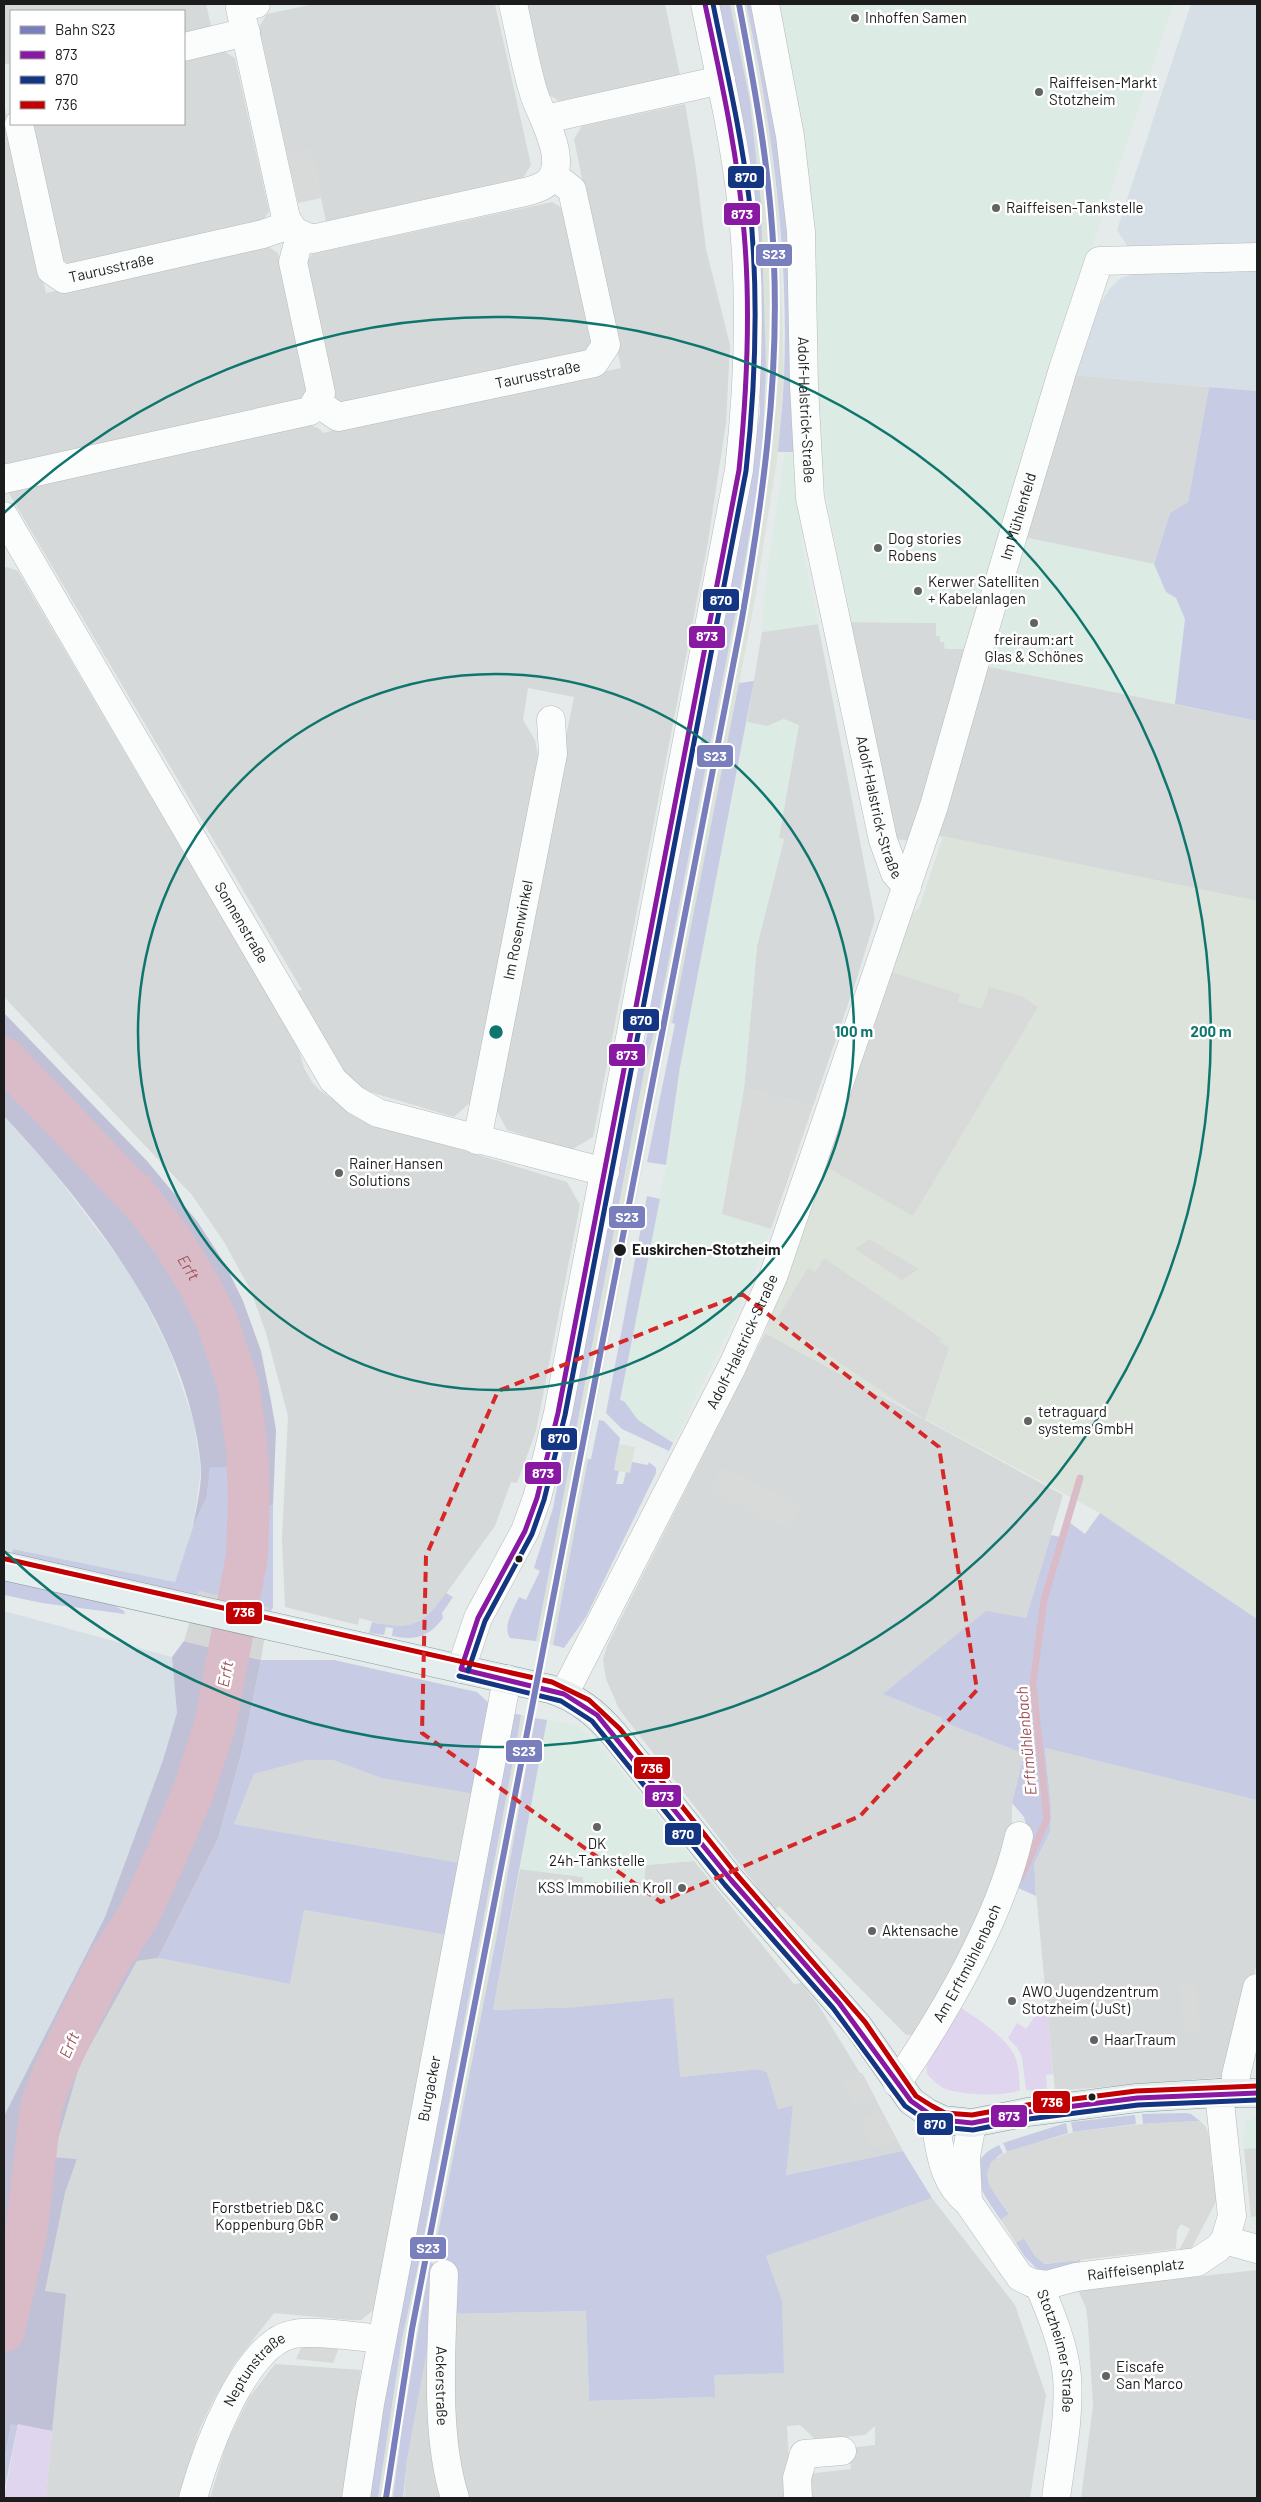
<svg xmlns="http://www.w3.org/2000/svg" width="1261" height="2502" font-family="Barlow,sans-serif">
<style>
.residential{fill:#d6d9d9}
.commercial{fill:#dcebe3}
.industrial{fill:#dce3db}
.farmland{fill:#d5dfe5}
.grass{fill:#c7cce4}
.forest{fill:#c0c0d6}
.park{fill:#dfd5ee}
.parking{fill:#d8dada}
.pier{fill:#d5d7d7}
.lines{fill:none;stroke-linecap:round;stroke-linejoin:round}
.stream{stroke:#d9bcc8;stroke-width:7}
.river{stroke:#d9bcc8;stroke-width:42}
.minor-casing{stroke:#b8baba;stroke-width:29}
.major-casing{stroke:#859b9c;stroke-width:29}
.minor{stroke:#fbfcfc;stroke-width:28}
.major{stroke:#e5eeee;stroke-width:28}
.bus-1-casing{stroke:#fff;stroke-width:9}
.bus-2-casing{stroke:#fff;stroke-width:9}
.bus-3-casing{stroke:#fff;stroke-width:9}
.bus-1{stroke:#8918a3;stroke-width:5}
.bus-2{stroke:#143582;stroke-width:5}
.bus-3{stroke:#c00002;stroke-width:5}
.rail-1-casing{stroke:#fff;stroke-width:10}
.rail-1{stroke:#787fbc;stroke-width:6}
.marked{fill:none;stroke:#d62828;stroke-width:4;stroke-dasharray:10 6;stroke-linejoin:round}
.ring{fill:none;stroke:#0f766e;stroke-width:2.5}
.poi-dot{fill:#626464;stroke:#fff;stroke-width:2}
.stop-dot{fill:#1c1c1c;stroke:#fff;stroke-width:2}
.labels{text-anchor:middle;stroke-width:5;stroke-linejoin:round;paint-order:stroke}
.poi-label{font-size:15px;fill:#1c1c1c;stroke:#fff;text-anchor:start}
.street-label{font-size:15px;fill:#1c1c1c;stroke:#fff}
.stop-label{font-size:15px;font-weight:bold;fill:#1c1c1c;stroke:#fff;text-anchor:start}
.water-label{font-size:16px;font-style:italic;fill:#9f555c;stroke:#fff}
.centre{fill:#0f766e;stroke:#fff;stroke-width:2.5}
.ring-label{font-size:15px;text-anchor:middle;font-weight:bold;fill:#0f766e;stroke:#fff;stroke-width:5;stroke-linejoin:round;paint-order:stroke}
.line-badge{stroke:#fff;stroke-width:2}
.badge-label{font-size:14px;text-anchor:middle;font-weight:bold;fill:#fff}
</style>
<rect width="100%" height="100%" fill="#e5eaea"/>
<path class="residential" d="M4,4h202l6,26 -28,6v-25h-173v52l-7,2z
M314,4h181l36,161 -8,13 -197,43 -16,-72 -23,5 -28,-127 8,-13z
M526,4h139l15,71 -121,26 -13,-8z
M222,50l13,8 34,153 -8,13 -189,42 -12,-8 -30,-134h154v-66z
M4,103l42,190 220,-48 12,8 14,63 16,74 -8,13 -296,65z
M685,104l10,58 11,87 24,96 -4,78 -19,125 -114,589 -22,13 -64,-20 -15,-29 82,-404 -46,-9 -5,32 12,20 4,21 -66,339 -19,17 -94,-28 -10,-5 -54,-93 6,-1 -295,-500 300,-67 14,7 1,3 299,-65 -47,-229 8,-13z
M552,202l13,8 29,131 -9,12 -240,53 -13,-8 -29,-131 9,-13z
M1071,375l138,12 -21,115 -18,11 -16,51 -131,-27z
M7,567l11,4 280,476 6,21 8,14 7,8 45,30 203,62 13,23 -44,226 -19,52 -6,-1 -16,44 -63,87 -18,11 -21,3 -34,-9 -1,7 -73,-18 -3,-68 6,-123 -22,-83 -15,-42 -27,-49 -32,-47 -188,-198v-429z
M851,622l85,1 8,19 1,7h25l-58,192 -18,-2z
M818,624l57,295 -18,59 -44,128 -69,-17 13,-143 27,-107 -5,-1 5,-119 -17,7 -20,-4 15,-90z
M985,666l272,55v180l-318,-65z
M765,1333l298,162 -37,123 -133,80 49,20 -1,3 83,33 -12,49v38l-15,46 -78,148h-13l-127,-129 -4,4 -156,-201 -13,-30 -3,-19 4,-14z
M1045,1748l212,52v162l-25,104 -7,11 -170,14 -21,-220v-7l16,-32 1,-26z
M307,1760h26l48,18 93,16 -13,69 -227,-39 20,-50z
M694,1861l100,123 7,-1 18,23 41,67h2l41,78 -118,24 8,-70 -15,4 -11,-37 -9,-3 -78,8 -102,-70 -85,3 27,-141 63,8v5h60l2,-17z
M304,1910l143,25 -73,375 -13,10h-11l-76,-7 -40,51 -21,37 -13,27 -22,70h-132l6,-67 -7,-140 20,-98 12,-34 -24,-2 27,-93 57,-103 21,-3 132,26z
M932,2198l83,107 31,90 -16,103h-223l-1,-24 45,-5 -2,-21 26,-3v-19l-10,9 -49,5 -16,-15 -13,1 3,53 -3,19h-327l-13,-184 139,-3 3,90 125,-4v-22l68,-75 -16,-44z
M1257,2270v228h-176l12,-92 -5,-82 -2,-16 -8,-18z
M428,2342l20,156h-44l3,-38z
M275,2364l86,6 -18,128h-133l17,-56 22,-44z"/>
<path class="commercial" d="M778,4h395l-80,239 -123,406h-25l-1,-7h-4v-6h-4v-13l-85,-1 -31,-159 -10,-243 -16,-141z
M785,452h11l6,94 16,78 -56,8 2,-36z
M1023,537l131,27 12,28 10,6 9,21 -10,85 -190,-38z
M784,719l15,6 -20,113 5,1 -27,107 -13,143 -22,124 49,16 -32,80 -66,134 -35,-23 -14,-19 -4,-1 50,-254 10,-79 67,-345 20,4z
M547,1720l29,5 10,8 18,18 90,110 -48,4 -2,17h-61v-5l-63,-8z
M1257,2115v111l-6,-5 -8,-81 3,-18z"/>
<path class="industrial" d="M730,4h16l21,110 12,103 5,159 -6,76 -23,147 -37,197 -46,227h-2l-84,435 2,1 -35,186 -17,-4 109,-574 13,-51 27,-139 73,-393 8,-120 -5,-162 -11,-101z
M943,836l314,65v718l-157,-106 -335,-180 28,-72 116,-344 10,-9z
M619,1444l16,3 -5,26 -16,-3z
M521,1715l14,3 -39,222 -63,318 -12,-6z
M420,2257l10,5 -28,165 -9,71h-15l24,-159z"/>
<path class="farmland" d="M1191,4h66v242l-129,1 -11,-17z
M1257,265v126l-186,-16 30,-72 9,-15 11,-10 24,-8z
M4,1116l48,54 81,107 36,72 24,70 8,50 -8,58 -18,55 -161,-33 -2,8 -8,-2z
M4,1611l168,46 5,56 -14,47 -58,157 -101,199z"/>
<path class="grass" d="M717,4h13l20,97 11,101 5,162 -3,69 -5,51 -17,100 -83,432 -13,51 -109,574 -26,-3c-8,-11 4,-30 9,-41l7,3 14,-29 -6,-3 19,-60 84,-443h4l7,-34 -5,-5 117,-612v-18l-3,-10z
M746,4h11l29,167 12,281h-20c2,-25 5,-50 6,-75 5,-122 -12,-254 -38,-373z
M1209,387l48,4v330l-82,-17 10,-85 -9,-21 -10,-6 -12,-28 16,-51 18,-11z
M754,681l-74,386 -14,98 -19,-3 28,-138 -3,-1 67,-340z
M647,1196l13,3 -40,201 4,1 14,19 35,23 -4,8 -47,-22 -16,-16z
M599,1420l5,1 16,17 -6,32 5,1 -3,13h7l3,-12 4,1 2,-11 16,3 1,-3 7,6v5l-70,144 -22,31 -11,-3 35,-186h3z
M238,1463c3,50 2,86 -9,136l-30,-8 -2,5 -185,-39 1,-8 162,33 18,-55 14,-31 3,-29h18z
M273,1505v103l-4,4 -20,-8 8,-94z
M1100,1513l157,106v181l-212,-52 6,58 -1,26 -16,32 2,32 -27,-12 19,-53 -4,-14 -12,-14 12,-49 -83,-33 1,-3 -59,-24 103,-83 40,7 25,-83 15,3 3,-16 16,12z
M4,1580l106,23 14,8 1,3 -83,-11 -38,-8z
M446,1593l7,4 -11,16 1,5c-14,19 -28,23 -51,18l1,-8 -7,-1 -2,8 -15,-2 3,-11c39,9 52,3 74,-29z
M261,1660h73l143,32 14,13 -17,89 -93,-16 -48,-18h-26l-53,14 -20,50 227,39 -14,72 -143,-25 -14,74 -132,-26 60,-119 25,-92z
M512,1713l9,2 -4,25 -96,512 -2,-5 -8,-1z
M535,1718l12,2 -54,290 85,-3 95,-9 7,79 78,-8 9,3 11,37 15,-4 -7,70 117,-24 29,47 -166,58 16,44 2,73 -70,2 1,22 -126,4 -3,-90 -139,3 -2,-56 -7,-2 -1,4 -4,-2 63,-318z
M1186,2113l5,1 9,7 -57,3 -1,-10z
M1135,2115l1,9 -63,8 -2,-10z
M1066,2123l2,10 -61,19 -4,-9z
M999,2145l4,8 -6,4 -9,22 7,15 14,20 -8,6c-18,-27 -43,-56 -2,-75z
M1024,2238l11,18 10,8 35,-4 1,10 -38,5 -18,-18 -9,-14z
M408,2253l12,4 -18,82 -24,159h-13z
M430,2262l6,3 -8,79 -21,116 -4,38h-10l9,-71z
M11,2424h7l-14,68v-30z"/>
<path class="forest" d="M4,1013l143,148 50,60 28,43 18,37 18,50 10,50 5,29 -3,75 -16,4 -19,-46 -10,4h-18l-3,29 -14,31c3,-18 9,-41 8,-60 -12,-134 -108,-255 -197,-351z
M184,1641l77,19 -18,87 -25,92 -60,119 -21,3 -57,103 -27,93 24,2 -12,34 -20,98 21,3 -14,137 -41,-7 -7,38v-346l101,-199 58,-157 14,-47 -5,-56z"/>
<path class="park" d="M955,2004c18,12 53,33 61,55 3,10 3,21 4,31 -17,7 -57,5 -74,-1 -8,-3 -13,-9 -19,-15 -3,-19 20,-53 28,-70z
M1043,2005h4l6,69 -7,1 1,16 -21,-1 -4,-33 -5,-10 -9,-9 9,-15 9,6z
M18,2424l34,7 -6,67h-42z"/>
<path class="parking" d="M310,148l11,50 -23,5 -11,-49z
M891,972l69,22 -2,8 24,7 7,-22 32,9 17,11 -125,209 -88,-50z
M744,1089l69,17 -42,123 -49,-15z
M869,1239l50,30 -17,11 -47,-31z
M824,1258l117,80 -2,3 10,7 -24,72 -149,-100 32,-52 7,4z
M721,1467l79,37 -12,25 -79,-38z
M1195,1982l5,50 -16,1 -5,-50z
M862,2073l13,25 -21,10 -12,-26z
M881,2111l15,29 -23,8 -13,-28z
M1200,2121l6,6 4,12 1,26 7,12 1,19 -32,61 -12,1 15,-29 -9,-5 -4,6 -1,19 -131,15 -10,-8 -11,-18 -8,5 -15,-23 8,-6 -20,-29 -2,-12 4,-11 17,-11 70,-20 75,-8z
M1257,2148v68l-6,1 -7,-68z
M304,2341l37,2 -8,20 -37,-4z"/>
<path class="pier" d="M199,1591l70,17 -8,52 -77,-19z"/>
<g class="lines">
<path class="stream" d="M120,1178l28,1
M1021,1877l26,-58 -14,-135 11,-84 36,-122"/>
<path class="river" id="s1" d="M4,1058l137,143 31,39 29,48 16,33 21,63 9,66 2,48 -2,58 -32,169 -21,65 -28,66 -27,59 -30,46 -20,38 -35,73 -13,35 -15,127 -22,97"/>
<defs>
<g id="minor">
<path d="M256,4l-16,4 46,210 8,13 18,8 213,-47c12,-3 26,-7 30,-21 6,-23 -14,-56 -21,-77 -9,-29 -14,-60 -21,-90"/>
<path id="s2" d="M765,4l25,132 11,96 3,154 6,112 73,342 12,33 12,14"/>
<path d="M184,47l62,-15"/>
<path d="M546,119l175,-39"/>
<path id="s3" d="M19,124l32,146 13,9 199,-45 26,-9"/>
<path id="s4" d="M316,402l22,15 256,-54 12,-18 -34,-155 -19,-15"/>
<path d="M4,479l306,-68 11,-18 -28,-131 7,-26"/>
<path id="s5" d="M4,516l329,564 22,20 23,13 227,59"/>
<path id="s6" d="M477,1140l76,-386 -2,-34"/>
<path d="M461,1669l17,-51 47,-87 12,-33 21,-85 181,-943c10,-90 13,-182 2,-272 -8,-66 -23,-130 -36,-194"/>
<path id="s7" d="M564,1694l169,-329 40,-88 161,-471 43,-151 86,-286 36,-108 158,-4"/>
<path id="s8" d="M897,2083c47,-68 104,-166 122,-247"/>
<path d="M1235,2093l1,-18 21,-87"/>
<path id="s9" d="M934,2116c6,31 7,66 34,86l52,75 12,6 15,2 29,-8 121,-15 21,-14 7,-8 7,-24 -13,-123"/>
<path d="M968,2202l-2,-46 6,-33"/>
<path d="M1225,2240l32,9"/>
<path id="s10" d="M444,2274c-2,69 -10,158 11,224"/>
<path id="s11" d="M1039,2285c12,29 25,60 28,91 3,41 -6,83 -11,122"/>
<path id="s12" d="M193,2498c12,-43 51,-156 101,-164 23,-4 63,3 88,5"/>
<path id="s13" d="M356,2498l14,-94 137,-725"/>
<path d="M798,2498l-1,-20 7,-24 38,-3"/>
</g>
<path id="major" d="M4,1566l546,123c27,9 45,23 64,45l117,146 128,147 52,74 17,12 15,7 29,3 56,-11 109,-14 82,-5h38"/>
</defs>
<use href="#minor" class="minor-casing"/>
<use href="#major" class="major-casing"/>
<use href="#minor" class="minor"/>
<use href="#major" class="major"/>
<defs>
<path id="bus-1" d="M461,1669l17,-51 47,-87 12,-33 21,-85 181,-943c8,-79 12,-159 5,-238 -6,-77 -23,-153 -39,-228
M461,1669l103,25 33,21 134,165 108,123 72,98 17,12 15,7 29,3 56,-11 109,-14 120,-5"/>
<path id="bus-2" d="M468,1671l17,-50 47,-87 12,-34 21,-85 181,-944c10,-90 13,-182 3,-273 -8,-65 -23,-130 -36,-194
M459,1676l102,25 31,20 133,164 108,123 72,98 19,13 17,8 32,3 56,-11 109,-14 119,-5"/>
<path id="bus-3" d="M6,1559l546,123 37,18 31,29 117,146 128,147 51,74 16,10 13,7 27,2 55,-10 109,-14 121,-5"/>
</defs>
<use href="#bus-1" class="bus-1-casing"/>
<use href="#bus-2" class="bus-2-casing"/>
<use href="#bus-3" class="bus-3-casing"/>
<use href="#bus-1" class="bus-1"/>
<use href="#bus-2" class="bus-2"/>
<use href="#bus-3" class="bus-3"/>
<defs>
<path id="rail-1" d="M386,2498l26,-169 329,-1705c21,-119 38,-240 33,-361 -3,-87 -19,-174 -35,-259"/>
</defs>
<use href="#rail-1" class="rail-1-casing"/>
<use href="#rail-1" class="rail-1"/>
</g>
<path class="marked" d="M742,1294l197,153 38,243 -117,126 -199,86 -239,-169 4,-177 72,-165z"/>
<g class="ring">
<circle cx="496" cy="1032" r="358"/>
<path d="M4 513A715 715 0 1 1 4 1551"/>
</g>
<g class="poi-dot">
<circle cx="855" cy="18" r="5"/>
<circle cx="1039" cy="92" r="5"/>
<circle cx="996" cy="208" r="5"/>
<circle cx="878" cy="548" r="5"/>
<circle cx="918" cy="591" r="5"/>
<circle cx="1034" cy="623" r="5"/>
<circle cx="339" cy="1173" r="5"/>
<circle cx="1028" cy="1421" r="5"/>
<circle cx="597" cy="1827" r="5"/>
<circle cx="682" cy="1888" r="5"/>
<circle cx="872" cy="1931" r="5"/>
<circle cx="1012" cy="2001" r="5"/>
<circle cx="1094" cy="2040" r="5"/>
<circle cx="334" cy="2217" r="5"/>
<circle cx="1106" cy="2376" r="5"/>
</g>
<g class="stop-dot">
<circle cx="620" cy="1250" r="7"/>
<circle cx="519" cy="1559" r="4.5"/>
<circle cx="1092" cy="2097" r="4.5"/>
</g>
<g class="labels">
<g class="poi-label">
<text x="865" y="23">Inhoffen Samen</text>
<text x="1049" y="88">Raiffeisen-Markt<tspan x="1049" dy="17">Stotzheim</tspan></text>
<text x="1006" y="213">Raiffeisen-Tankstelle</text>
<text x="888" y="544">Dog stories<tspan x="888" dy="17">Robens</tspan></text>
<text x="928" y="587">Kerwer Satelliten<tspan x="928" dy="17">+ Kabelanlagen</tspan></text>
<text x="1034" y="645" text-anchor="middle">freiraum:art<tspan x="1034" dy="17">Glas &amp; Schönes</tspan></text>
<text x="349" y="1169">Rainer Hansen<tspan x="349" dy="17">Solutions</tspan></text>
<text x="1038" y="1417">tetraguard<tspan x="1038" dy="17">systems GmbH</tspan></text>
<text x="597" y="1849" text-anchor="middle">DK<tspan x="597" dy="17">24h-Tankstelle</tspan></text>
<text x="672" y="1893" text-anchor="end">KSS Immobilien Kroll</text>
<text x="882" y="1936">Aktensache</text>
<text x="1022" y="1997">AWO Jugendzentrum<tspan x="1022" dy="17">Stotzheim (JuSt)</tspan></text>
<text x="1104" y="2045">HaarTraum</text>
<text x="324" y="2213" text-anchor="end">Forstbetrieb D&amp;C<tspan x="324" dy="17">Koppenburg GbR</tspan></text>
<text x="1116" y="2372">Eiscafe<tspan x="1116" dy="17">San Marco</tspan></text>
</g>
<g class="street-label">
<text dy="5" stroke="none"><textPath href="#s3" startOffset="214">Taurusstraße</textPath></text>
<text dy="5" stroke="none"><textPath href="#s4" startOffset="231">Taurusstraße</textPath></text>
<text dy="5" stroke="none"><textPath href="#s2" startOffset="409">Adolf-Halstrick-Straße</textPath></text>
<text dy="5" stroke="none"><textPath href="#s7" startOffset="1266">Im Mühlenfeld</textPath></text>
<text dy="5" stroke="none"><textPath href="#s2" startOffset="814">Adolf-Halstrick-Straße</textPath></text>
<text dy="5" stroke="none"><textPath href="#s5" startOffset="471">Sonnenstraße</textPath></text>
<text dy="5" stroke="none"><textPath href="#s6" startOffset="214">Im Rosenwinkel</textPath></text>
<text dy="5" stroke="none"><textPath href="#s7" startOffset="395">Adolf-Halstrick-Straße</textPath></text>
<text dy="5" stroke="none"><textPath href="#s8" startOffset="139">Am Erftmühlenbach</textPath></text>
<text dy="5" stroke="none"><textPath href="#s13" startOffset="416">Burgacker</textPath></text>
<text dy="5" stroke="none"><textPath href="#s9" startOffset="305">Raiffeisenplatz</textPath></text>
<text dy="5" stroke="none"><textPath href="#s11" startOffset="69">Stotzheimer Straße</textPath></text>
<text dy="5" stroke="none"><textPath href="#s12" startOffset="144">Neptunstraße</textPath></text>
<text dy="5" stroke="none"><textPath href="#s10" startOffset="112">Ackerstraße</textPath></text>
</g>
<g class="stop-label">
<text x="632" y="1255">Euskirchen-Stotzheim</text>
</g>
<g class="water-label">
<text dy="6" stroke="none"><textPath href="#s1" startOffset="280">Erft</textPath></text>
<text transform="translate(225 1674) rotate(-79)" y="6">Erft</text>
<text transform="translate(1026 1741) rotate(-95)" y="6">Erftmühlenbach</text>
<text transform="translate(69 2045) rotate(-66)" y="6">Erft</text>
</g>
</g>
<circle cx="496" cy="1032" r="8" class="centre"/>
<g class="ring-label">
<text x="854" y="1037">100 m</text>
<text x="1211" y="1037">200 m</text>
</g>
<g class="line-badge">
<rect x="727" y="165" width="38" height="24" rx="5" fill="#143582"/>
<rect x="723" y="202" width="38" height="24" rx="5" fill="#8918a3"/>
<rect x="755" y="243" width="38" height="24" rx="5" fill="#787fbc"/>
<rect x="702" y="588" width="38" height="24" rx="5" fill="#143582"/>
<rect x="688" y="625" width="38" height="24" rx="5" fill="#8918a3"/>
<rect x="696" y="744" width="38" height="24" rx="5" fill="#787fbc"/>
<rect x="622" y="1008" width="38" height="24" rx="5" fill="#143582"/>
<rect x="608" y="1043" width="38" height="24" rx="5" fill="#8918a3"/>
<rect x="608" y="1205" width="38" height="24" rx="5" fill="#787fbc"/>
<rect x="540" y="1427" width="38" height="24" rx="5" fill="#143582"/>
<rect x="524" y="1461" width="38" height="24" rx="5" fill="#8918a3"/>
<rect x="225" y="1601" width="38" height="24" rx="5" fill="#c00002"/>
<rect x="505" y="1739" width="38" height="24" rx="5" fill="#787fbc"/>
<rect x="633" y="1756" width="38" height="24" rx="5" fill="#c00002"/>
<rect x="644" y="1784" width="38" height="24" rx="5" fill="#8918a3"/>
<rect x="664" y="1822" width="38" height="24" rx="5" fill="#143582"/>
<rect x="1032" y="2090" width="39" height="24" rx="5" fill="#c00002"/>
<rect x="990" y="2104" width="38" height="24" rx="5" fill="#8918a3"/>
<rect x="916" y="2112" width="38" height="24" rx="5" fill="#143582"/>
<rect x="409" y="2236" width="38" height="24" rx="5" fill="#787fbc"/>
</g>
<g class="badge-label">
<text x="746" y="182">870</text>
<text x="742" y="219">873</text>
<text x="774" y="259">S23</text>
<text x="721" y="605">870</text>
<text x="707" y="641">873</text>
<text x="715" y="761">S23</text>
<text x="641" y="1025">870</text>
<text x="627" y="1060">873</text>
<text x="627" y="1222">S23</text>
<text x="559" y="1443">870</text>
<text x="543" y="1478">873</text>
<text x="244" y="1617">736</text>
<text x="524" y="1756">S23</text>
<text x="652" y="1773">736</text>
<text x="663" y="1801">873</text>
<text x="683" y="1839">870</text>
<text x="1052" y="2107">736</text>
<text x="1009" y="2121">873</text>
<text x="935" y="2129">870</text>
<text x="428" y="2253">S23</text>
</g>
<rect width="1261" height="2502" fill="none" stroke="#1c1c1c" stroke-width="10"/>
<rect x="10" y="10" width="175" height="115" fill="#ffffff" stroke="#a4a4a4"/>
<rect x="20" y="26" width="25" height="8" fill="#787fbc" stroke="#a4a4a4"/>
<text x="55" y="35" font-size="15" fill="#1c1c1c">Bahn S23</text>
<rect x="20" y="51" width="25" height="8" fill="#8918a3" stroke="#a4a4a4"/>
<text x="55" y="60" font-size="15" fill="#1c1c1c">873</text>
<rect x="20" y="76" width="25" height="8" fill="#143582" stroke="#a4a4a4"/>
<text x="55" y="85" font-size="15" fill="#1c1c1c">870</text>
<rect x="20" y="101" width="25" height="8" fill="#c00002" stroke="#a4a4a4"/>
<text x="55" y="110" font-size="15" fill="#1c1c1c">736</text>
</svg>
